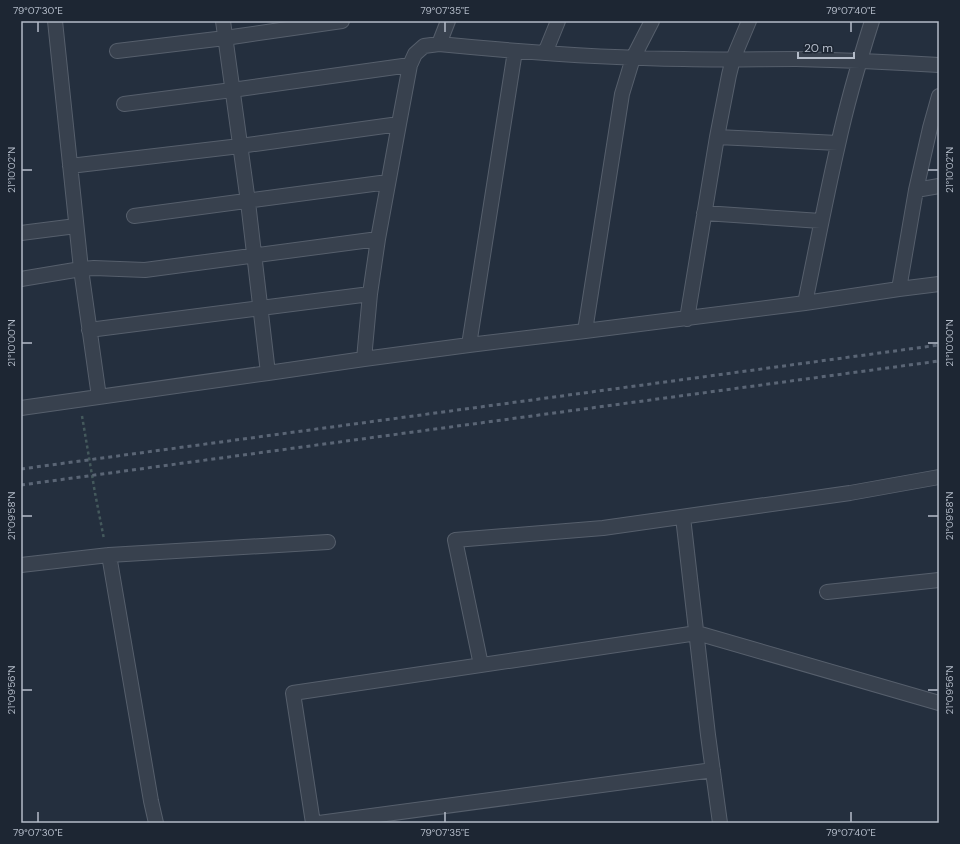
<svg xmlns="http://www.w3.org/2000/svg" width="960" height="844" font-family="'DM Sans',sans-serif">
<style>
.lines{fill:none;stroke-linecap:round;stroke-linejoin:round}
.minor-casing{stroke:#565f6c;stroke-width:16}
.path{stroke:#44595c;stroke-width:2.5;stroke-dasharray:3 3;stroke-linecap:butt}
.minor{stroke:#38414e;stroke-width:14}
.rail{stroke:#5a6575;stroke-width:3;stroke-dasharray:4 4;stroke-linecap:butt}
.ticks{fill:none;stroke:#b4bcc9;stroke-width:1.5}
.neatline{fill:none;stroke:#b4bcc9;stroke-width:1.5}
.ticks-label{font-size:10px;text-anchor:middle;fill:#b4bcc9}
</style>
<rect width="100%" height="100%" fill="#242f3e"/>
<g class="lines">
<defs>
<path id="minor" d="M55,21l26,248 18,128
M223,21l25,181 20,171
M439,44l9,-23
M117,51l108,-13 117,-17
M545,53l13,-32
M124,104l108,-14 178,-25
M717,137l121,6
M70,166l170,-20 159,-22
M916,190l23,-4
M704,213l117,8
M134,216l254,-34
M21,233l55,-7
M21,279l60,-10 13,-1 51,2 233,-31
M899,289l17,-99 14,-62 9,-32
M805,303c11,-53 21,-106 33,-158 9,-42 21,-83 34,-124
M687,319l30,-182 12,-62 4,-16 16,-38
M89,330l281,-36
M585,331l37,-237 11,-36 19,-37
M469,345l46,-294
M364,359l6,-65 8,-55 21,-115 11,-59 5,-11 9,-8 15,-2c81,8 163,14 245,15 38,1 75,0 112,0 48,1 95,3 143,6
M21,408l247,-35 96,-14 105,-14 116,-14 220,-28 94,-14 40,-5
M683,517l25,218 12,88
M109,555l42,246 5,22
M21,565l88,-10 219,-13
M827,592l112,-12
M481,665l-26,-125 148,-12 247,-35 89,-16
M313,823l-20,-130 404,-60 242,70
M319,823l394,-53"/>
</defs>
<use href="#minor" class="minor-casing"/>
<path class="path" d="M82,416l13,77 9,46"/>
<use href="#minor" class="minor"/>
<path class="rail" d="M21,469l918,-124
M21,485l918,-124"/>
</g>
<path class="ticks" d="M38,22v10M445,22v10M851,22v10M22,170h10M928,170h10M22,343h10M928,343h10M22,516h10M928,516h10M22,690h10M928,690h10M38,812v10M445,812v10M851,812v10"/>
<rect width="960" height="844" fill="none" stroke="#1d2633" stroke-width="44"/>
<path d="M798 52v6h56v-6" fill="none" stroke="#b4bcc9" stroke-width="2"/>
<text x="804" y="52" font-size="12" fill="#b4bcc9" stroke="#1d2633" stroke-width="3" paint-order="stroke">20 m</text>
<rect x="22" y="22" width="916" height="800" class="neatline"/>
<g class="ticks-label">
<text x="38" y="14">79°07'30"E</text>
<text x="445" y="14">79°07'35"E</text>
<text x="851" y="14">79°07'40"E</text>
<text transform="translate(11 170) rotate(-90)" y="4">21°10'02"N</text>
<text transform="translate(949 170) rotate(-90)" y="4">21°10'02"N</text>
<text transform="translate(11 343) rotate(-90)" y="4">21°10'00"N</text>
<text transform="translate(949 343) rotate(-90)" y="4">21°10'00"N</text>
<text transform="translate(11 516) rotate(-90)" y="4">21°09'58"N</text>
<text transform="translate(949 516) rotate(-90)" y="4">21°09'58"N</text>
<text transform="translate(11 690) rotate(-90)" y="4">21°09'56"N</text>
<text transform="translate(949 690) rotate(-90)" y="4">21°09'56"N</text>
<text x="38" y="836">79°07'30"E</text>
<text x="445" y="836">79°07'35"E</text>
<text x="851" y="836">79°07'40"E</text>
</g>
</svg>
